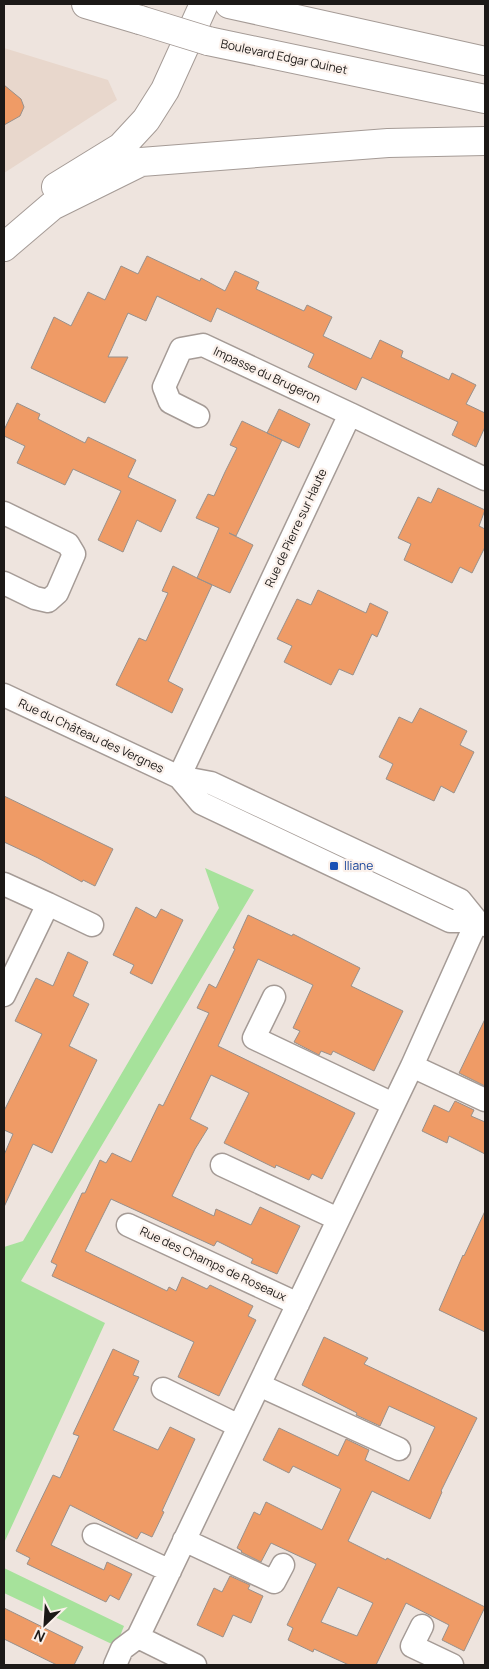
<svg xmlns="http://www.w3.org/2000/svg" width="489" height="1669" font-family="Manrope,sans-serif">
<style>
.built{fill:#e8d7cc}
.green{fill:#a6e29b}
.building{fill:#ef9b66;stroke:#99908a;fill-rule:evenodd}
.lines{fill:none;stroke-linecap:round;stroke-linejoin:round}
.minor-casing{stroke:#a59b96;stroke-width:25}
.secondary-casing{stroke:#a59b96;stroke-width:30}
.primary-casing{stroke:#a59b96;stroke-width:30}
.minor{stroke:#fff;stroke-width:22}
.secondary{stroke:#fff;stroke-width:28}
.primary{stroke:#fff;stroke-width:28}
.primary-bridge-casing{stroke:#a59b96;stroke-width:30;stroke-linecap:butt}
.primary-bridge{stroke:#fff;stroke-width:28}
.transit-dot{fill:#1a4fb4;stroke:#fbf1eb;stroke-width:2}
.labels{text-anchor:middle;stroke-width:4.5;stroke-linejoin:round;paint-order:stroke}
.street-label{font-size:12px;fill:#1c1917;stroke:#fbf1eb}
.transit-label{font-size:12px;fill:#164399;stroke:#fbf1eb;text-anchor:start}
</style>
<rect width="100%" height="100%" fill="#eee4de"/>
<path class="built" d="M4,48l104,32 9,20 -113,73z"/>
<path class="green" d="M205,868l49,22 -233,391 84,42 -101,220v-296l19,-6 196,-333z
M4,1568l120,58 -8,20 -112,-53z"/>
<path class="building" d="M4,85l17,14 3,8 -4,9 -16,9z
M147,256l53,25 1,-3 24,13 10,-20 24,11 -3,7 48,22 3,-6 25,12 -9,19 23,11 25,12 9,-19 23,11 -2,6 48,23 3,-7 24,12 -10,19 19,9v14l-9,20 -24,-12 6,-13 -96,-45 -6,13 -48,-23 6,-13 -97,-46 -6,14 -54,-26 -11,25 -18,-8 -20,44h20l-23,46 -74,-35 23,-51 17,9 17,-34 17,8 16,-34 17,8z
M17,403l23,11 -2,5 47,24 3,-6 48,23 -8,17 48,23 -15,32 -24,-12 -14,32 -25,-12 23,-49 -48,-22 -8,16 -48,-22 8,-17 -21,-10v-6z
M279,409l31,15 -11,24 -32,-15z
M242,421l40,19 -46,96 -7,-3 24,12 -23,48 -33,-15 15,7 -44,96 15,8 -11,24 -56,-28 23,-47 7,3 22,-48 -6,-2 11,-25 24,12 22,-50 -23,-10 12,-24 6,2 11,-24 12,-24 -7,-3z
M438,488l47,22 -6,16 6,3v18l-13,26 -12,-6 -8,16 -48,-23 7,-16 -13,-6 20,-41 13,6z
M318,590l48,23 4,-10 18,9 -11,25 -5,-3 -19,41 -14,-6 -8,16 -47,-23 8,-16 -15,-7 20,-40 14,6z
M420,708l47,23 -7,14 14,7 -20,41 -13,-7 -7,15 -48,-22 7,-15 -14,-7 20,-40 13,6z
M4,796l109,53 -18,37 -12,-6 -1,2 -44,-24 -34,-16z
M136,907l20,11 5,-9 22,11 -31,64 -22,-11 4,-8 -21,-10z
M248,915l44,21 1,-2 67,34 -9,18 52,25 -29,60 -41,-20 -2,4 -10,-4 -2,4 -25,-13 6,-11 -7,-3 20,-43 -55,-26 -40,87 137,67 -33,66 -10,-5 -3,6 -33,-15 -1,3 -51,-25 25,-50 -38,-18 -21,44 18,9 -13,21 -23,47 42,20 2,-7 35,16 9,-18 40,19 -23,48 -26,-11 2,-4 -36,-18 -3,5 -103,-47 -26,52 82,40 2,-4 7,4 6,-14 25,12 3,-4 43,21 -5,10 8,4 -37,76 -41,-19 16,-35 -142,-66 5,-11 -6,-3 31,-69h3l15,-33 6,3 6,-10 19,9 28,-58 4,2 46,-93 -12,-5 12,-24 7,4 19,-39 -2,-1z
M68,952l20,10 -15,34 16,8 -20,42 28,14 -45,93 -19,-9 -29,63v-52l9,-21 -9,-4v-19l38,-77 -27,-13 21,-43 17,8z
M485,1019v67l-26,-13z
M455,1101l19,9 -3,6 14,6v32l-36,-18 -2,7 -25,-12 12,-26 15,7z
M485,1211v121l-46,-22 24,-55 1,1z
M324,1337l44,21 -4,6 113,54 -36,73 1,1 -12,27 -58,-28 -24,50 38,19 1,-2 98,49 -21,44 -22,-11 7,-15 -43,-22 -30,62h-27l-35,-16 -1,3 -25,-12 5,-12 -6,-3 29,-61 -45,-21 -10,19 -20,-10 1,-1 -5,-3 17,-36 6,3 6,-13 56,28 19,-41 -48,-23 -4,7 -26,-13 16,-32 59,28 8,-17 23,11 -4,10 44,21 26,-54 -46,-21 -9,20 -24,-11 1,-2 -55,-28zM338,1587l35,16 -16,33 -36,-14z
M113,1349l26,12 -6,14 6,2 -26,53 45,20 12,-23 25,12 -33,72 2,1 -12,25 -11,-5 -4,7 -67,-34 -19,40 53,25 3,-8 25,12 -13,26 -9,-5 -4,7 -79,-38 3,-6 -14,-7 37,-76 7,3 19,-42 -6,-2z
M230,1576l20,9 -2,4 15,7 -12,27 -18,-8 -10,22 -26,-12 17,-37 8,4z
M4,1608l79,39 -9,18h-17l-53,-26z"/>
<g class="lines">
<defs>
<path id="minor" d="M198,416l-28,-14 -6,-15 17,-38 22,-4 147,69
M4,513l64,31 6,10 -17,39 -9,8 -13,-3 -31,-15
M4,695l175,82 32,6 249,117 17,21 8,4
M179,777l171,-363 135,65
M179,777l22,26 249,118h27
M4,884l44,20 -44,91
M48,904l44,21
M274,997l-20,41 139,66
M412,1066l73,34
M222,1165l116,54
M128,1225l170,79
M259,1385l140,64
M163,1389l76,37
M94,1535l76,36
M184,1540l90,42 9,-17
M422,1626l-10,20 40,19
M138,1637l57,28
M115,1665l7,-16 16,-12 274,-571 65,-145"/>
<path id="secondary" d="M56,187l65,-40 25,-27 19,-30 39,-86
M4,247l48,-41 89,-44 247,-19 97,-2"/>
<path id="primary" d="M86,4l54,16
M229,4l256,57
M208,41l277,58"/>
</defs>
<use href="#minor" class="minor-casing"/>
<use href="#secondary" class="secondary-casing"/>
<use href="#primary" class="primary-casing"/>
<use href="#minor" class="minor"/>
<use href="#secondary" class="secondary"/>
<use href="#primary" class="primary"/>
<defs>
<path id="primary-bridge" d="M140,20l68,21"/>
</defs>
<use href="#primary-bridge" class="primary-bridge-casing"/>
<use href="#primary-bridge" class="primary-bridge"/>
</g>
<rect class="transit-dot" x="329" y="861" width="10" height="10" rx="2.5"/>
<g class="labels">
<g class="street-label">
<text transform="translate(284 57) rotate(12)" y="4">Boulevard Edgar Quinet</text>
<text transform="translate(267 375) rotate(25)" y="4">Impasse du Brugeron</text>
<text transform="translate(296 528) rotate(-65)" y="4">Rue de Pierre sur Haute</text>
<text transform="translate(91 736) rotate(25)" y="4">Rue du Château des Vergnes</text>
<text transform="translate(213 1264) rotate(25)" y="4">Rue des Champs de Roseaux</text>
</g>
<g class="transit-label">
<text x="344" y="870">Iliane</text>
</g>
</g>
<rect width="489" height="1669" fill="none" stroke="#1c1917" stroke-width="10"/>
<g transform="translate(45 1624) rotate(205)" stroke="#fbf1eb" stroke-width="4" paint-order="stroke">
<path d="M0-4L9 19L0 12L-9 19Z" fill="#1c1917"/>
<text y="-8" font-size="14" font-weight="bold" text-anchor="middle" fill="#1c1917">N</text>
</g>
</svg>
